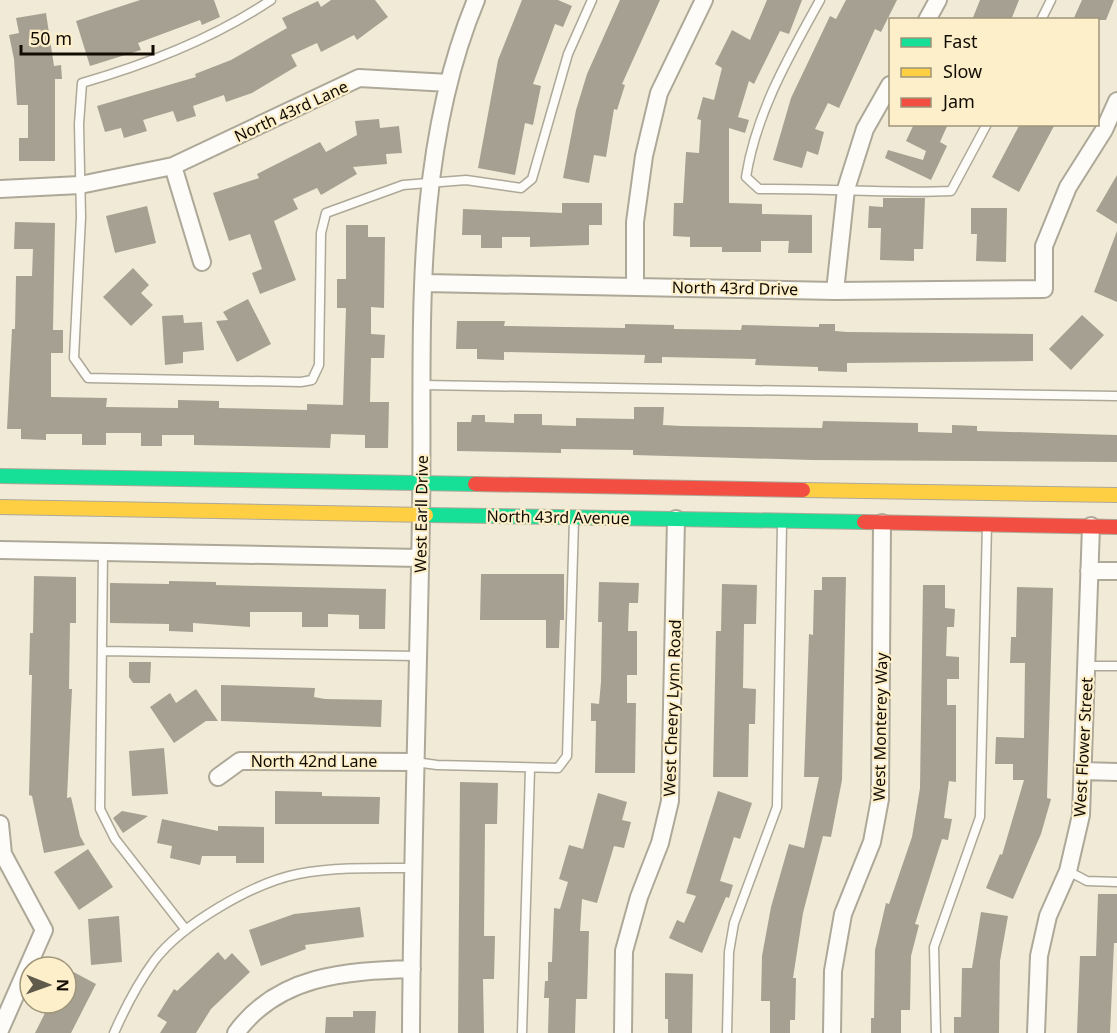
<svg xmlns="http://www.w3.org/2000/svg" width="1117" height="1033" font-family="'Noto Sans',sans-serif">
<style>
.building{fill:#a5a091}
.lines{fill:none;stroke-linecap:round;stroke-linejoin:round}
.lane-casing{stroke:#ada898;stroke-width:11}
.street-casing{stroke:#ada898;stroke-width:20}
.fast-casing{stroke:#ada898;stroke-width:16}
.slow-casing{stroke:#ada898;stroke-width:16}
.jam-casing{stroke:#ada898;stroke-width:16}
.lane{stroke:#fdfcf9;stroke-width:8}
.street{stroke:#fdfcf9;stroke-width:16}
.fast{stroke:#16e098;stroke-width:14}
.slow{stroke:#ffcf43;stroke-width:14}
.jam{stroke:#f24e42;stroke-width:14}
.labels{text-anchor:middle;stroke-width:4.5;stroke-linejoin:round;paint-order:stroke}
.street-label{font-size:16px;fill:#120d03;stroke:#fdefca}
</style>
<rect width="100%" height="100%" fill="#f1ead6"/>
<path class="building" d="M140,0h74l6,17 -18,8 -2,-5 -62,23 3,7 -51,16 -14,-45z
M331,0h44l13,17 -31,23 -3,-5 -33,17 -4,-9 -26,12 6,11 -45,27 -26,9 -2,-7 -31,11 3,10 -19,6 -4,-11 -30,9 4,11 -23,7 -3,-10 -16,4 -8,-26 99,-29 -1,-3 36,-14 56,-32 -5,-10 36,-17 3,6z
M522,0h36l14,6 -9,21 -8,-3 -22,60 8,2 -8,39 -8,-2 -10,52 -37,-7 20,-108z
M620,0h40l-38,84 3,1 -8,25 -3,-1 -8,48 -12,-2 -5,28 -26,-5 13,-68 11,-36z
M767,0h35l-13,34 -9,-3 -26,53 -5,-3 -11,36 11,3 -4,13 -16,-5v75l33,1v10l50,1v38h-24l1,-12h-28v11h-39v-5h-32v-10l-17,-1 1,-33h9l3,-51 13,1 2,-33 -4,-1 6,-22 11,3 8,-32 -7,-4 17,-34 18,10z
M846,0h51l-16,32 -6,-3 -36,79 -11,-5 -13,26 9,3 -6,23 -11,-4 -5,17 -29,-8 18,-62 39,-82 6,3z
M980,0h39l-8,20h-39z
M1082,0h32l-8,20h-33z
M46,13l8,53 7,-1 1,14h-7v82h-36v-23h9v-33h-11l-3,-46 -5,-24 10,-2 -3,-15z
M379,119l1,9 19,-2 3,27 -16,1 1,10 -34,3 4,7 -36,21 -4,-7 -24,11 5,10 -24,12 22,59 -36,14 -8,-21 10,-4 -12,-35 -21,7 -16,-48 46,-15 -2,-4 63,-32 6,10 31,-17 -2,-14z
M914,124h34l-8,18 7,4 -16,34 -46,-22 3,-8 35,10 3,-9 -20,-10z
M1020,124h35l-36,68 -27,-15z
M1117,175v49l-21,-13z
M883,198h42l-2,51h-9v12l-34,-1 1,-32h-13l1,-22 14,1z
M562,203h40v22h-13v20l-59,2v-10h-28v11h-21v-13h-19l1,-26 99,4z
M147,206l9,37 -41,10 -9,-37z
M971,208h36l-1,54 -30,-1 1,-27h-6z
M15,222l40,1 -2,107h10v23h-12v44l56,1 -1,9 72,1v-8l41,1v7l88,2v-6l36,1 3,-97h-9v-29h9v-54h22v12h17l-1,71 -13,-1v27l14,1 -1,23h-13l-1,44h19l-1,46h-23v-13l-34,-1 -1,14 -136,-3v-10h-32v11h-21v-13h-35v12h-24v-11h-36v6l-25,-1v-10h-14l5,-100h3l1,-53h16l1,-27h-19z
M1117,231v71l-23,-10z
M133,268l16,17 -8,8 12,12 -22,21 -28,-29z
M248,299l23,45 -34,18 -21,-41 12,-1 -5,-8z
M183,315l1,8 18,-1 2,28 -21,2v11l-18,2 -3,-49z
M1082,315l22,20 -33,35 -22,-21z
M457,321h48l-1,5 121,2v-4l49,1v4l67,1 1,-5 77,2v-3h16v7l12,1 186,2v27l-186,2v9l-29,-1v-4l-63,-2 1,-6 -94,-2v6h-18l1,-8 -141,-3v8l-27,-1v-10h-21z
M634,407h30l-1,18 18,1 141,2 1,-7 95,2v9l34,1v-8l25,1v5l140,4v27l-305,-2 -179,-5v-5l-72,-1v4l-104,-2v-29h14l1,-7h13v7l29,1v-9h28v11l34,1v-8l58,1z
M481,574h83v46h-4l-1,28h-13v-28h-66z
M34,576l42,1v46h-6l-1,66h3l-5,109 4,-1 9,39 5,9 -41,8 -12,-57 -3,-1 3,-120h-3l1,-42h3z
M822,577h24l-4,203 -11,57 -8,-1 -20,77 -10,65h3l-1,42h-5v13h-20v-32h-9l1,-45 9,-49 18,-63 15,4 15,-71h-15l5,-143 4,1 1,-45h8z
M169,581l47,1v3l170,4 -1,40h-26v-14l-31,-1v13h-26v-15h-52v15l-57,-4v9l-24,-1v-7l-59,-1v-40l59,1z
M599,582l40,1 -1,20h-9l-1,28h9v44h-10v28h9l-1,70h-40l1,-52h-5v-18l8,1 2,-22 1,-60h-4z
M722,584l35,1 -1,39h-12l-1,64 13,1 -1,35h-6l-1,53h-35l3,-146h5z
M923,585h22v23l10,1 -1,18h-7l-1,29 13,1v22h-12v26h9v77l-7,-1 -5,37 8,1 -4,21 -6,-1 -27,85 4,1 -8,31 -1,54h-9v23h-30v-15h3l1,-68 11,-47 3,1 23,-67 8,-49z
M1017,587l36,1 -6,210 4,1 -10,35 -28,65 -27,-11 14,-34 2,1 22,-75h-11v-16h-18l1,-27 28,1 1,-75h-15l1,-26h5z
M129,662h22l-1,21h-17l-4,-6z
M221,685l94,3 -1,9 11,2 57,1 -1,27 -160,-6z
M196,689l22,32h-12l-32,22 -24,-36 20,-14 6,10z
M164,748l4,46 -36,2 -3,-45z
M460,782l38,1 -1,41h-12l-1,112h11l-1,43h-11l1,54h-26z
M275,791l47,1v4l58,1 -1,27h-104z
M718,791l34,12 -12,36 -6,-2 -14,44 13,4 -4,13 -3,-1 -24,56 -33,-15 8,-18 7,3 12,-27 -10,-3z
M598,793l29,9 -5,18 9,2 -7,26 -10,-2 -17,57 -15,-4 -2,32h9l-2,68h-11l-1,34h-27l1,-35h-5l1,-17h3v-19h4l2,-54 6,1 8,-27 -9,-3 10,-34 14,4z
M122,811l26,5 -25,17 -10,-15z
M162,819l56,12v-5l46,1v36h-28v-7h-34l-2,9 -30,-7 2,-12 -15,-3z
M88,849l25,38 -34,23 -25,-38z
M1098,894h19v49h-3l-4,90h-33l3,-77h16z
M360,907l4,30 -59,8 1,4 -45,17 -12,-36 45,-16z
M981,912l27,4 -8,45 -1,72h-45v-16h7l1,-49h10z
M119,916l3,46 -31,3 -3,-46z
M218,952l7,8 7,-7 18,19 -39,37 -15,24h-36l7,-11 -10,-6 17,-27 3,2z
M66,968l30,16 -25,49h-36l15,-30h16z
M665,973l28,1 -1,59h-24v-14h-3z
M353,1011h23l-1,22h-50l1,-16h27z"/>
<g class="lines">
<defs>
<path id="lane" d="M271,0c-58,39 -123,64 -189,83l-3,41 2,93 -7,141 14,20 213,4 11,-2 7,-15 2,-132 5,-20 77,-28 63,-5 55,8 11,-9 36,-125 24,-54
M820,0c-31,56 -64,113 -74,177l13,12c64,-1 128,5 192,2l36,-67
M1041,20l10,-20
M423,385l694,11
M103,552l-3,257 15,30 71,91
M102,651l316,5
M1087,666h30
M415,762l22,3 121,3 9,-12 7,-236
M1068,871l19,10 30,1
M114,1033c11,-25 24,-50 40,-72 28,-37 99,-78 144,-87 37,-7 77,-6 115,-6
M522,1033l8,-264
M727,1033l2,-81 5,-29 43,-116 5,-284
M936,1033l-2,-86 46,-130 7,-292"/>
<path id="street" d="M927,20l11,-20
M173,166l29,96
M0,189l80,-4 93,-19 186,-88 90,5
M425,283l410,8 209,-2v-43l24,-59 36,-57 13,-29
M635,286v-64l9,-66 15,-63 45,-93
M835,291l11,-102 19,-60 25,-44
M0,550l420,8
M1089,571h28
M1083,771l34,1
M218,777l22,-16 175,1
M0,824l3,30 41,76 -44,100
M236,1033c42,-58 110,-62 176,-64
M411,1033c1,-172 7,-345 10,-517 3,-171 -12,-355 55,-516
M623,1033l1,-82 15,-54 21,-54 10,-42 6,-282
M832,1033l1,-62 10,-57 29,-72 8,-43 2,-276
M1036,1033l3,-77 9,-40 20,-45 13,-56 10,-289"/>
<path id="fast" d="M0,476l475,8
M426,515l438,7"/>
<path id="slow" d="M803,490l314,5
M0,507l426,8"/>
<path id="jam" d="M475,484l328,6
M864,522l253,5"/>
</defs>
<use href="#lane" class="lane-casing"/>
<use href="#street" class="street-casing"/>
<use href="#fast" class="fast-casing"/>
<use href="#slow" class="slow-casing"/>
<use href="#jam" class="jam-casing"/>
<use href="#lane" class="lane"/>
<use href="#street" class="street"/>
<use href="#fast" class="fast"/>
<use href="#slow" class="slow"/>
<use href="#jam" class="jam"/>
</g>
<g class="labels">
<g class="street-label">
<text transform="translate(291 111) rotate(-25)" y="6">North 43rd Lane</text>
<text transform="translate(735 288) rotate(1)" y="6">North 43rd Drive</text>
<text transform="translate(421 514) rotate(-89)" y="6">West Earll Drive</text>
<text transform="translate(558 517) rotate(1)" y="6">North 43rd Avenue</text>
<text transform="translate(672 708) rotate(-88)" y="6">West Cheery Lynn Road</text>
<text transform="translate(880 727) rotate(-89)" y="6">West Monterey Way</text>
<text transform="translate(1083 747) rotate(-87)" y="6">West Flower Street</text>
<text x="314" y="767">North 42nd Lane</text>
</g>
</g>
<rect x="889" y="18" width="210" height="108" fill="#fdefca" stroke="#9f957a" stroke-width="1.5"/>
<rect x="901" y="38" width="30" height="9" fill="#16e098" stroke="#9f957a" stroke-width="1.5"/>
<text x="943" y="48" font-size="18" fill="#120d03">Fast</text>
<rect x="901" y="68" width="30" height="9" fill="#ffcf43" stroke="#9f957a" stroke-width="1.5"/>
<text x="943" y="78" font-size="18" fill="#120d03">Slow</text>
<rect x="901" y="98" width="30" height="9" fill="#f24e42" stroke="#9f957a" stroke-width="1.5"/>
<text x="943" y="108" font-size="18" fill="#120d03">Jam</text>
<g transform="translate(48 985) rotate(91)"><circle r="28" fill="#fdefca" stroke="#9f957a" stroke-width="1.5"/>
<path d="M0-4.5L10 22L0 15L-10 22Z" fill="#605a4d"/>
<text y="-9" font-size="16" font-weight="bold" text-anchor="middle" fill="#120d03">N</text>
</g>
<path d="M21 45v9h132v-9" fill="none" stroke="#120d03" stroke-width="3"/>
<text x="30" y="45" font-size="18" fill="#120d03" stroke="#fdefca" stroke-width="4.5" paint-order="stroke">50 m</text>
</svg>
